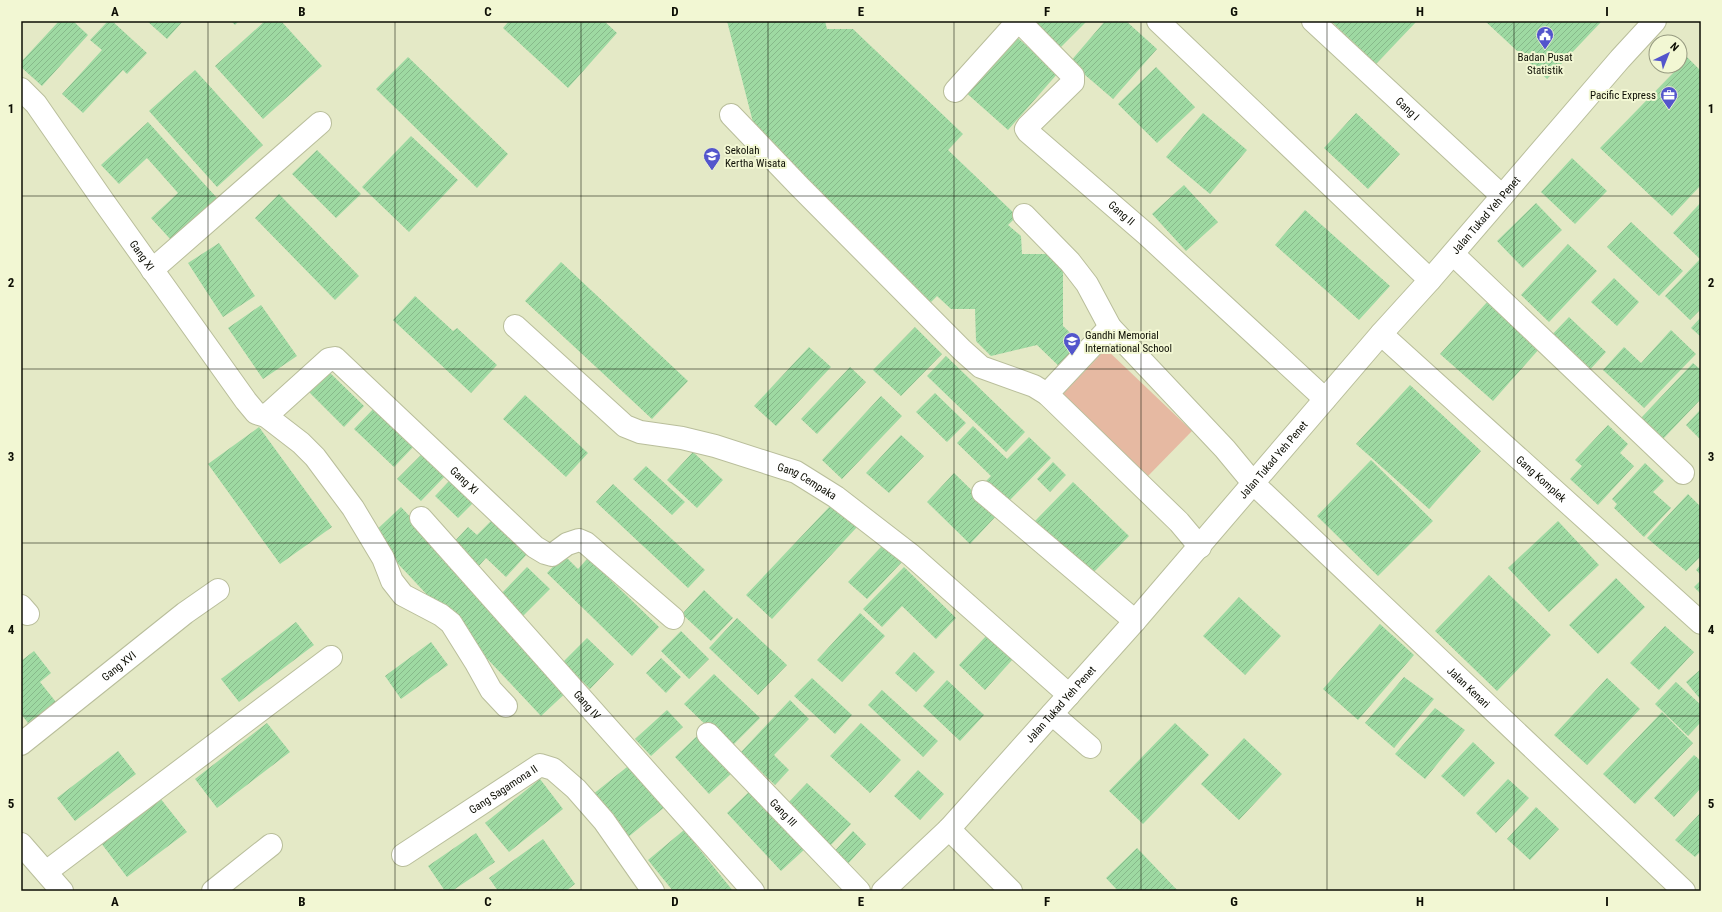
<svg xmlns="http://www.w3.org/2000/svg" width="1722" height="912" font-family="'Roboto Condensed',sans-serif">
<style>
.grass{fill:#e6b9a2}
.building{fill:url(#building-hatch)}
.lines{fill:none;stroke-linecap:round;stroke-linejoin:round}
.minor-casing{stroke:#b9be9b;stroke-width:24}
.minor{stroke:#fff;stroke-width:22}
.grid{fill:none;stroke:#0d0e04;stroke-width:1;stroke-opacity:0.55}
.labels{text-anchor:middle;stroke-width:4;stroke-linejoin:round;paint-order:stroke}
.poi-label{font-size:11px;fill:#0d0e04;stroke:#f2f7d3;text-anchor:start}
.street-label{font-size:11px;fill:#0d0e04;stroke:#f2f7d3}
.neatline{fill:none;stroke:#0d0e04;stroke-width:1.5}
.grid-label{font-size:13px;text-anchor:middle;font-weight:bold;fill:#0d0e04}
</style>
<defs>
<pattern id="building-hatch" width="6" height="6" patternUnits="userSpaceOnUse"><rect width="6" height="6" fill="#9ed9a2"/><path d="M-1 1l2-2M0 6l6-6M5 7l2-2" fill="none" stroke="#87b98a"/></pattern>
</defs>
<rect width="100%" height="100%" fill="#e4e9c6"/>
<path class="grass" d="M1106,349l86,82 -45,46 -86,-81z"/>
<path class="building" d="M59,21h14l15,14 -46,51 -21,-19v-5z
M108,21h4l35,32 -20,21 -4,-4 -40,43 -21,-19 40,-44 -12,-10z
M147,21h36l-16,18z
M231,21h8l-4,4z
M265,21h16l41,45 -59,53 -48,-53z
M509,21h95l13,12 -49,55 -65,-60z
M727,21h98l2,8h26l110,105 -15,16 69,66 -9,9 13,11 1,18h26l15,14v58l21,20 -22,23 -25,-24 -46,11 -15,-15 -1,-32h-24l-14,-13 -7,7 -174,-169z
M1030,21h57l-29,29z
M1105,21h21l31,28 -44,50 -43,-37z
M1331,21h86l-41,43z
M1485,21h117l-55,58z
M1012,33l46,40 -50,57 -45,-40z
M408,57l100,97 -31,34 -101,-99z
M1687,57l14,14v114l-29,31 -72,-68 80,-82z
M1156,67l39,40 -38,36 -39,-39z
M195,70l68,75 -46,42 -68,-76z
M1203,113l44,37 -37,44 -44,-37z
M1356,113l44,41 -32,35 -44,-41z
M148,122l69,76 -46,42 -20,-22 27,-25 -31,-35 -28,26 -18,-19z
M411,136l47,44 -49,52 -47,-45z
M317,150l44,44 -25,24 -44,-44z
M1572,158l35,33 -32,33 -34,-32z
M1184,185l34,37 -32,29 -34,-37z
M279,194l80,82 -24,24 -80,-82z
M1701,202v107l-11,11 -25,-24 35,-37 -27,-26z
M1536,203l26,27 -39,38 -26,-27z
M1305,210l85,76 -31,34 -84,-75z
M1631,222l52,49 -24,25 -52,-49z
M219,243l36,53 -32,21 -35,-54z
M1568,244l29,27 -48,51 -28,-27z
M561,262l127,119 -36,38 -127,-118z
M1614,278l25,24 -22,24 -26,-24z
M415,296l38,35 4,-3 40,37 -26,28 -78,-73z
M1488,301l52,47 -47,53 -53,-47z
M261,305l36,51 -34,23 -35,-51z
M1569,317l37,35 -20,22 -38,-35z
M1701,317v20l-10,-9z
M915,327l27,27 -41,42 -28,-26z
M1671,330l25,24 -52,54 -41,-38 21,-23 17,16z
M809,347l22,20 -55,59 -22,-20z
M946,356l79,76 -19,20 -79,-76z
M1693,363l8,7v29l-38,40 -22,-21z
M850,367l16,15 -49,52 -16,-15z
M328,371l36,35 -20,21 -36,-36z
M1410,385l71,66 -52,58 -73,-65z
M935,393l31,30 -19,19 -31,-30z
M525,395l63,58 -22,24 -63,-58z
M881,396l21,20 -60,63 -20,-19z
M377,405l40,38 -23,24 -40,-38z
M1701,409v31l-15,-15z
M1608,425l20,19 -8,9 14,13 -36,39 -28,-26 12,-13 -7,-6z
M973,426l34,33 22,-22 22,21 -45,46 -22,-21 7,-7 -34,-33z
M259,427l73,100 -52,37 -72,-100z
M901,435l23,21 -35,37 -23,-20z
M425,451l23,22 -27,28 -24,-22z
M693,452l30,28 -26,28 -30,-28z
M1371,460l62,61 -55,55 -61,-60z
M1053,462l13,13 -16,17 -13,-13z
M1645,463l19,18 -11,11 18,16 -27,29 -30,-29 3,-4 -5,-5z
M646,466l39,36 -13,13 -39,-36z
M954,473l43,42 -27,29 -43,-42z
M451,479l23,23 -16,16 -23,-22z
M1073,482l56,54 -38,39 -56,-54z
M613,484l92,86 -17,18 -92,-86z
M1688,494l13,13v49l-15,15 -39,-33z
M832,504l25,23 -85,92 -26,-24z
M401,507l169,182 -29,27 -170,-181z
M493,519l35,34 -22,24 -20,-19 -9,10 -25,-24 16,-17 9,8z
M1558,521l41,44 -50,47 -41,-44z
M883,545l19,17 -35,37 -19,-17z
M564,555l14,14 10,-11 71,69 -27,29 -85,-83z
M1701,564v11l-5,-5z
M527,567l23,22 -27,27 -22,-22z
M904,567l52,51 -20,21 -34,-33 -20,21 -19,-18z
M1489,575l62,60 -54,56 -62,-60z
M1616,578l29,29 -47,47 -29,-29z
M1701,580v14l-7,-7z
M704,590l29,28 -22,23 -29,-27z
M1239,597l42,39 -36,39 -42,-39z
M860,613l25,23 -43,46 -25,-22z
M737,618l50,47 -29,30 -49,-47z
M296,622l18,23 -75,57 -18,-23z
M1380,624l34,31 -56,65 -35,-31z
M1665,626l29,26 -35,38 -29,-27z
M681,631l28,28 -20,20 -28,-28z
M987,635l26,24 -28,31 -26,-25z
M587,638l27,26 -24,25 -27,-27z
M431,642l17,23 -47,34 -16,-23z
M34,651l17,22 -11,9 16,20 -28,21 -7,-9v-53z
M914,652l21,20 -19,20 -21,-19z
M661,658l20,19 -15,16 -20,-20z
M1701,669v31l-15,-18z
M714,674l46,44 -30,30 -46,-44z
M1404,677l30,22 -40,49 -29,-25z
M812,678l40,37 -17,19 -41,-38z
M1607,678l33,31 -53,56 -33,-30z
M947,680l37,35 -24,26 -37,-35z
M1676,682l25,23v17l-13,14 -33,-32z
M882,690l56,51 -15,16 -55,-52z
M790,700l19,19 -35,36 15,15 -14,15 -34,-33z
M1435,708l30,22 -40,49 -30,-25z
M667,710l16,17 -32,29 -16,-17z
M1662,712l31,31 -58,61 -32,-30z
M267,723l23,29 -73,56 -22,-29z
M861,723l40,37 -31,33 -40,-37z
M1175,723l34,32 -66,69 -34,-33z
M697,736l35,37 -23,21 -34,-37z
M1244,738l38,36 -43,46 -38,-36z
M1473,742l22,21 -31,34 -23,-21z
M118,751l18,23 -61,47 -18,-23z
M1694,755l7,6v27l-27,29 -20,-19z
M632,763l34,43 -39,32 -35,-43z
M918,770l26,24 -24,26 -26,-24z
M540,779l23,30 -54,43 -24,-29z
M1508,779l21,19 -33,35 -20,-20z
M807,783l44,41 -22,23 -43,-42z
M752,789l54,59 -25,23 -54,-58z
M160,798l27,34 -60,45 -26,-34z
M1536,807l23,22 -29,31 -23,-21z
M1701,812v39l-6,6 -20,-17z
M684,830l49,61h-60l-25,-31z
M853,831l13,13 -21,23 -14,-12z
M476,833l19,29 -43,29h-7l-17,-25z
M543,839l32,45 -9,7h-68l-9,-13z
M1137,848l41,43h-60l-12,-13z"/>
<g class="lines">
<defs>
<g id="minor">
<path id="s1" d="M1019,21l54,55v6l-45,44 -2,3 2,3 118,102 179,165"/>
<path d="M1158,21l272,259"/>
<path id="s2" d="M1313,21l189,175"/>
<path id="s3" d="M21,89l15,15 68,98 142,199 10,12 10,3 35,27 14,14 38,51 30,50 9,23 11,14 38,20 10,8 25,40 15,27 15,16"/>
<path d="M955,91l63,-70"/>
<path d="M731,115l68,71 163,164 19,17 53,19 13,8 132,128 21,25"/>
<path id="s4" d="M1024,215l46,47 17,22 23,43 115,122 29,35 430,407"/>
<path d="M1453,254l230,219"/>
<path d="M152,270l168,-147"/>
<path id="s5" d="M515,326l110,100 15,6 42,6 33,8 81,26 40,25 75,58 158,140"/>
<path id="s6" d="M1381,334l320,289"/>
<path d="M1047,394l63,-67"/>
<path id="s7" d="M266,416l63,-57 6,-1 200,189 10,6 7,2 15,-11 12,-4 7,3 87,75"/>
<path d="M983,492l152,129"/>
<path id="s8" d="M421,518l332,373"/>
<path d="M21,606l7,8"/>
<path d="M1052,714l38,33"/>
<path id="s9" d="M708,734l151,157"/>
<path id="s10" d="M21,744l164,-131 33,-23"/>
<path d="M949,829l62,62"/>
<path d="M21,844l41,47"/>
<path id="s11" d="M403,855l137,-90 13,4 23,20 28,32 49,70"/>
<path d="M46,872l285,-215"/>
<path d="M213,891l58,-46"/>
<path id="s12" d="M883,891l66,-62 186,-208 246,-287 49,-54 190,-221 35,-38"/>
</g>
</defs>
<use href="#minor" class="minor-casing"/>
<use href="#minor" class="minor"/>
</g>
<path class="grid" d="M208,21v870M395,21v870M581,21v870M768,21v870M954,21v870M1141,21v870M1327,21v870M1514,21v870M21,196h1680M21,369h1680M21,543h1680M21,716h1680"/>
<defs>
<symbol id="civic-pin" viewBox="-11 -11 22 30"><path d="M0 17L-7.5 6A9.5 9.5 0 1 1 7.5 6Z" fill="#5355cc" stroke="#f2f7d3"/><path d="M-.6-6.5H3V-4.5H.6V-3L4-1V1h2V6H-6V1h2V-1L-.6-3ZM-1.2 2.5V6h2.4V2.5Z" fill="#fff"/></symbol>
<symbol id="office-pin" viewBox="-11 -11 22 30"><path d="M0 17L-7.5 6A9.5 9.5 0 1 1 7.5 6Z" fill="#5355cc" stroke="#f2f7d3"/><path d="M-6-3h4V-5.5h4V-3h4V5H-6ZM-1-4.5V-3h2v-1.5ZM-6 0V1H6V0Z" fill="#fff"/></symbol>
<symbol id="school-pin" viewBox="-11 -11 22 30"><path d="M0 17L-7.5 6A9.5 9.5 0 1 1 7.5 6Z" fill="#5355cc" stroke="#f2f7d3"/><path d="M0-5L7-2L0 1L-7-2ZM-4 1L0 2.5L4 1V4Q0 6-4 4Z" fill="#fff"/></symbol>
</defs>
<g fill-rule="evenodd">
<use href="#civic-pin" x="1535" y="25" width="20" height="27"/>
<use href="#office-pin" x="1659" y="85" width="20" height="27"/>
<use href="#school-pin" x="702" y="146" width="20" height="27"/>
<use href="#school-pin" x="1062" y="331" width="20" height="27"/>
</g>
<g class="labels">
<g class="poi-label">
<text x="1545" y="61" text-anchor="middle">Badan Pusat<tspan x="1545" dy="13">Statistik</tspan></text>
<text x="1656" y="99" text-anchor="end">Pacific Express</text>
<text x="725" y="154">Sekolah<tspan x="725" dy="13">Kertha Wisata</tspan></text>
<text x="1085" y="339">Gandhi Memorial<tspan x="1085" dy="13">International School</tspan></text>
</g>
<g class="street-label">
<text dy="4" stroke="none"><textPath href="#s2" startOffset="129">Gang I</textPath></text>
<text dy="4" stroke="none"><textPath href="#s1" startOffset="277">Gang II</textPath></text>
<text dy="4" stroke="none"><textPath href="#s12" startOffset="906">Jalan Tukad Yeh Penet</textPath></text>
<text dy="4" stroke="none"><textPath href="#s3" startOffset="206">Gang XI</textPath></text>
<text dy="4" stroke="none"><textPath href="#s12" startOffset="582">Jalan Tukad Yeh Penet</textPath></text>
<text dy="4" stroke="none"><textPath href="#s6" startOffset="216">Gang Komplek</textPath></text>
<text dy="4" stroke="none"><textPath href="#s7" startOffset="269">Gang XI</textPath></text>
<text dy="4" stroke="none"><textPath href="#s5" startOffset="340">Gang Cempaka</textPath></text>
<text dy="4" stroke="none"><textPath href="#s10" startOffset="125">Gang XVI</textPath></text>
<text dy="4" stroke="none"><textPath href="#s4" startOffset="651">Jalan Kenari</textPath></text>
<text dy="4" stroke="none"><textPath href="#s12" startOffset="258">Jalan Tukad Yeh Penet</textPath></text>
<text dy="4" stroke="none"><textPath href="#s8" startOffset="250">Gang IV</textPath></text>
<text dy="4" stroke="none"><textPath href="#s11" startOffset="120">Gang Sagamona II</textPath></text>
<text dy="4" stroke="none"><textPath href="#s9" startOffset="109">Gang III</textPath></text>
</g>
</g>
<rect width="1722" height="912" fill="none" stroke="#f2f7d3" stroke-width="44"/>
<g transform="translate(1668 54) rotate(43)"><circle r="19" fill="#f2f7d3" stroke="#969a80"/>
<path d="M0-3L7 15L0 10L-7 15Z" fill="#5355cc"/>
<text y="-6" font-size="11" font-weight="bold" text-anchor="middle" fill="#0d0e04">N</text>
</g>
<rect x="22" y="22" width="1678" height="868" class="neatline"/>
<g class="grid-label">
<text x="115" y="16">A</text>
<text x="302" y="16">B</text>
<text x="488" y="16">C</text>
<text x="675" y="16">D</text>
<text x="861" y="16">E</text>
<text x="1047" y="16">F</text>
<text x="1234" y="16">G</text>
<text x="1420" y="16">H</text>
<text x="1607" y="16">I</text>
<text x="11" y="113">1</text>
<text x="1711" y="113">1</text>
<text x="11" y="287">2</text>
<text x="1711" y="287">2</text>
<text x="11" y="461">3</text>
<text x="1711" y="461">3</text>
<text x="11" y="634">4</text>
<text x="1711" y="634">4</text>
<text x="11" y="808">5</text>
<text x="1711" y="808">5</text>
<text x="115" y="906">A</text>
<text x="302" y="906">B</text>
<text x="488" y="906">C</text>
<text x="675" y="906">D</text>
<text x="861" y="906">E</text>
<text x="1047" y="906">F</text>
<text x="1234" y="906">G</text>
<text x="1420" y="906">H</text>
<text x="1607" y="906">I</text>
</g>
</svg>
